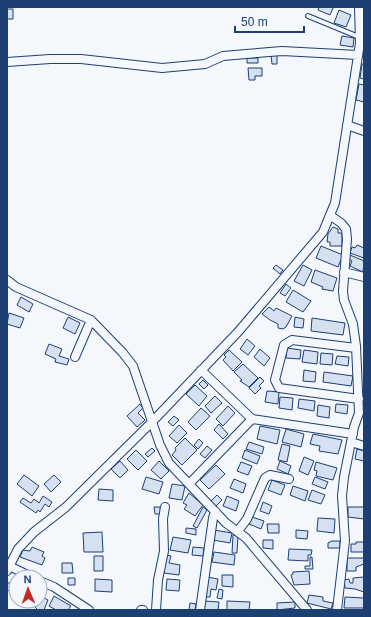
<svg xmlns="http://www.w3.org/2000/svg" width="371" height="617" font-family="Arial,sans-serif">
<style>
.building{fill:#d5e0f0;stroke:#1d3f73}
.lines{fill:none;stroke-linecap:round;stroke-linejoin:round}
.service-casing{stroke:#1d3f73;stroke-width:6}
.minor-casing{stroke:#1d3f73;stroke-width:10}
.service{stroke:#f4f7fb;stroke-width:4}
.minor{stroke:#f4f7fb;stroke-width:8}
</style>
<rect width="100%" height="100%" fill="#f4f7fb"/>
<path class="building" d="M319,7h12l2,1 -3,7 -12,-5z
M7,9h6v10h-6z
M339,10l12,5 -5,12 -12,-4z
M342,36l12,2 -1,9 -13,-2z
M271,55h6v9h-5z
M247,58h11v5h-11z
M362,64h2v15l-4,-1z
M248,68h14v8h-7v4h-6z
M359,84l5,1v17l-8,-2z
M333,227l5,2v4h4v13h-12v-4h-3l1,-8z
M357,245l7,3v10l-14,-5 2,-6 3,1z
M321,246l22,9 -5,12 -22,-9z
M350,255l14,6 -1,11 -13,-6 2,-5 -3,-2z
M276,265l7,5 -3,4 -7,-6z
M303,265l9,5 -8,16 -10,-5z
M315,270l22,8 -4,13 -11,-2 1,-2 -12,-5z
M286,284l5,4 -6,8 -5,-3z
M293,290l18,11 -8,11 -17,-10z
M21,297l12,7 -4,8 -12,-7z
M269,307l5,4 2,-3 16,8 -6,11 -3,2 -5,-1v-4l-8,-4 -8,-6z
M9,313l15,5 -4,10 -13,-4z
M68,317l12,6 -5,11 -12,-6z
M295,317l9,2 -1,9 -9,-1z
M312,318l33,5 -2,12 -32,-4z
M247,339l8,7 -7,9 -8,-6z
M49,344l13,5 -3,7 10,3 -2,6 -12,-3 1,-3 -11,-5z
M287,348l14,2 -1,9 -14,-1z
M260,349l10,9 -6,8 -10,-9z
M229,350l13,12 -9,9 -10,-11 3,-3 -2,-2z
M304,350l14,2 -1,12 -15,-2z
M321,353l12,1 -1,11 -12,-1z
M337,356l12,1 -1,9 -13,-2z
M243,364l15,14 -9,9 -9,-6 2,-1 -8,-8z
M304,370l12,2 -1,10 -12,-1z
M324,372l29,4 -2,10 -28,-4z
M260,377l4,4 -5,5 2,2 -6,6 -6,-6z
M203,380l5,5 -4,4 -5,-5z
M195,385l12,11 -8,10 -13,-12z
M267,391l12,1 -1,12 -13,-2z
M215,396l7,7 -11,10 -6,-7z
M280,397l13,1 -1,12 -13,-2z
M299,399l16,2 -1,10 -16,-3z
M140,404l3,4 -5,5 7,7 -8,7 -10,-11z
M336,404l12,1 -1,9 -12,-2z
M318,405l12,2 -1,11 -12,-2z
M228,406l7,7 -12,13 -7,-7z
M201,408l9,8 -14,14 -8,-8z
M174,416l5,4 -6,6 -5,-4z
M219,424l9,10 -5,5 -9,-9z
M179,425l8,8 -10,10 -8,-7z
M260,426l20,4 -3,14 -20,-5z
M286,429l18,5 -3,13 -19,-5z
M313,434l29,6 -4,14 -19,-3 1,-5 -10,-2z
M185,438l12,12 -15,15 -10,-10 4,-5 -1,-2z
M199,439l4,4 -5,6 -4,-4z
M249,442l15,5 -2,7 -16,-5z
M282,444l8,2 -3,16 -9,-2z
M207,446l5,4 -7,8 -5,-4z
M152,448l3,3 -7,6 -3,-3z
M357,449l7,2v10l-9,-2z
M136,450l11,11 -9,9 -11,-11z
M245,450l15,6 -3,8 -15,-6z
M304,457l10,4 -6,14 -9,-4z
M120,461l8,9 -8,8 -9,-9z
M159,461l10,10 -8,8 -10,-9z
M280,461l11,5 -3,8 -11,-5z
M241,462l11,4 -4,9 -11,-4z
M316,462l21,6 -4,12 -17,-4 1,-5 -3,-1z
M216,465l9,9 -16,15 -9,-9z
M24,475l15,11 -7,10 -15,-12z
M54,475l7,7 -10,10 -7,-8z
M146,477l17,5 -4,12 -17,-5z
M315,477l13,5 -3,7 -13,-5z
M234,479l12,5 -3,9 -13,-5z
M272,480l13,5 -4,10 -13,-5z
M172,484l13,2 -3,14 -13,-2z
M293,486l15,5 -3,10 -15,-6z
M99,489l14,1v11l-15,-1z
M312,490l13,5 -4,9 -13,-4z
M189,493l14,12 -8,11 -11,-7 3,-4 -4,-2z
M217,495l5,5 -6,6 -5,-5z
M43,496l9,6 -3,5 -4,-3 -5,8 -2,-2 -2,3 -16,-11 3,-4 8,5 3,-4 5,4z
M227,496l12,5 -3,10 -13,-5z
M263,502l9,4 -3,8 -9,-3z
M154,507h6l1,7h-6z
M203,507l4,3 -10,18 -4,-2z
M348,507h16v12l-16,-2z
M252,517l12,4 -3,8 -12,-5z
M318,518l17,1 -1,14 -17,-2z
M267,524h12v9h-11z
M186,528l10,1v6l-10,-2z
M214,530l18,3 -2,10 -17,-3z
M296,530l12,1 -1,8 -11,-1z
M102,532l1,20h-19l-1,-19z
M233,535h5l-1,18h-5z
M173,537l18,3 -3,13 -18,-3z
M263,540h10v9l-10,-1z
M332,541h8v7h-12v-5z
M356,542h8v10h-13v-8h5z
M32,547l12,5 -2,4 3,2 -3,7 -22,-8 3,-7 7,1z
M193,547l11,1 -1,8 -11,-1z
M289,549l23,1 -1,5h-3v6l-20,-1z
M214,552l21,3 -1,10 -22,-3z
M166,555l5,1 -2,7 11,2 -1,10 -15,-2z
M94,556h9v15h-9z
M310,557h2l1,12h-8v-3h5z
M347,558h17v6l-8,3v4h-9z
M62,563h10l1,10h-11z
M309,571l1,13 -16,1 -3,-10 2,-1v-2z
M222,575h11v12l-11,-1z
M207,577l11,2 -2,11 -5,-1 -1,8h-6z
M364,577v15l-9,-3 -10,-1 -1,-8 5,-1 1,4h3v-5z
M68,578h7v7h-7z
M95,579l17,1v12l-17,-1z
M167,579l13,1 -1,11 -13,-1z
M11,581l5,2 -2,10 -7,-3v-7h3z
M219,589l4,1 -1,9 -5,-1z
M309,595l14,2v4l10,2 -2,6 -24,-6z
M40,596l8,4 -4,10h-6l-3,-3 2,-6h3z
M54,596l17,10 -3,4h-12l-7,-4z
M345,597l19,1v10h-20z
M204,601l15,1 -1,8h-15z
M227,601l23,1 -1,8h-22z
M295,602v6l-18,2v-7z
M190,603l6,1 -1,6h-6z"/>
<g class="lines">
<defs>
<path id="service" d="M308,16l51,21"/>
<path id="minor" d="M7,62l43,-3h31l81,9 43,-4 18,-8 23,-2 36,-3 76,4
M347,125l17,6
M331,216l10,7 5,6 1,10 -4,52 1,9 9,24 3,22 3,67 -5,14 -10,50 -2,19 3,45 -8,69
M344,272l20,5
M7,280l9,7 75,33 32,33 10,13 27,79 9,18 57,60 20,15 61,72
M356,348l-64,-8 -8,5 -9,35 4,8 80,11
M75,357l16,-37
M201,370l51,49 101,15
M351,442l13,4
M189,484l63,-65
M238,531l9,-12 18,-41 5,-3 19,4
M7,565l25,12
M7,571l11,-22 16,-17 32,-25 85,-84 87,-91 85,-100 12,-29 25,-160 -1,-36
M40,581l14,6 35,23
M141,610h2
M156,610l2,-30 6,-29 -1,-32 2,-12
M200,610l13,-92 2,-7"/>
</defs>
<use href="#service" class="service-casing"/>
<use href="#minor" class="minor-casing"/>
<use href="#service" class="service"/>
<use href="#minor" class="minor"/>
</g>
<rect width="371" height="617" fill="none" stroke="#1d3f73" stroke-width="16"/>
<g transform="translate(28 589) rotate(358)"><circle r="19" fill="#f4f7fb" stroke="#9eadc5"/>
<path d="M0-3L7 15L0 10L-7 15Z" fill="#c62828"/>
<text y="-6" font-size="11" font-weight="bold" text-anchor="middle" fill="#1d3f73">N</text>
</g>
<path d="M235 26v6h69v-6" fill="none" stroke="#1d3f73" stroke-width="2"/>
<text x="241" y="26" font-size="12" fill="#1d3f73" stroke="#f4f7fb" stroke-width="3" paint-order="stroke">50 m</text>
</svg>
